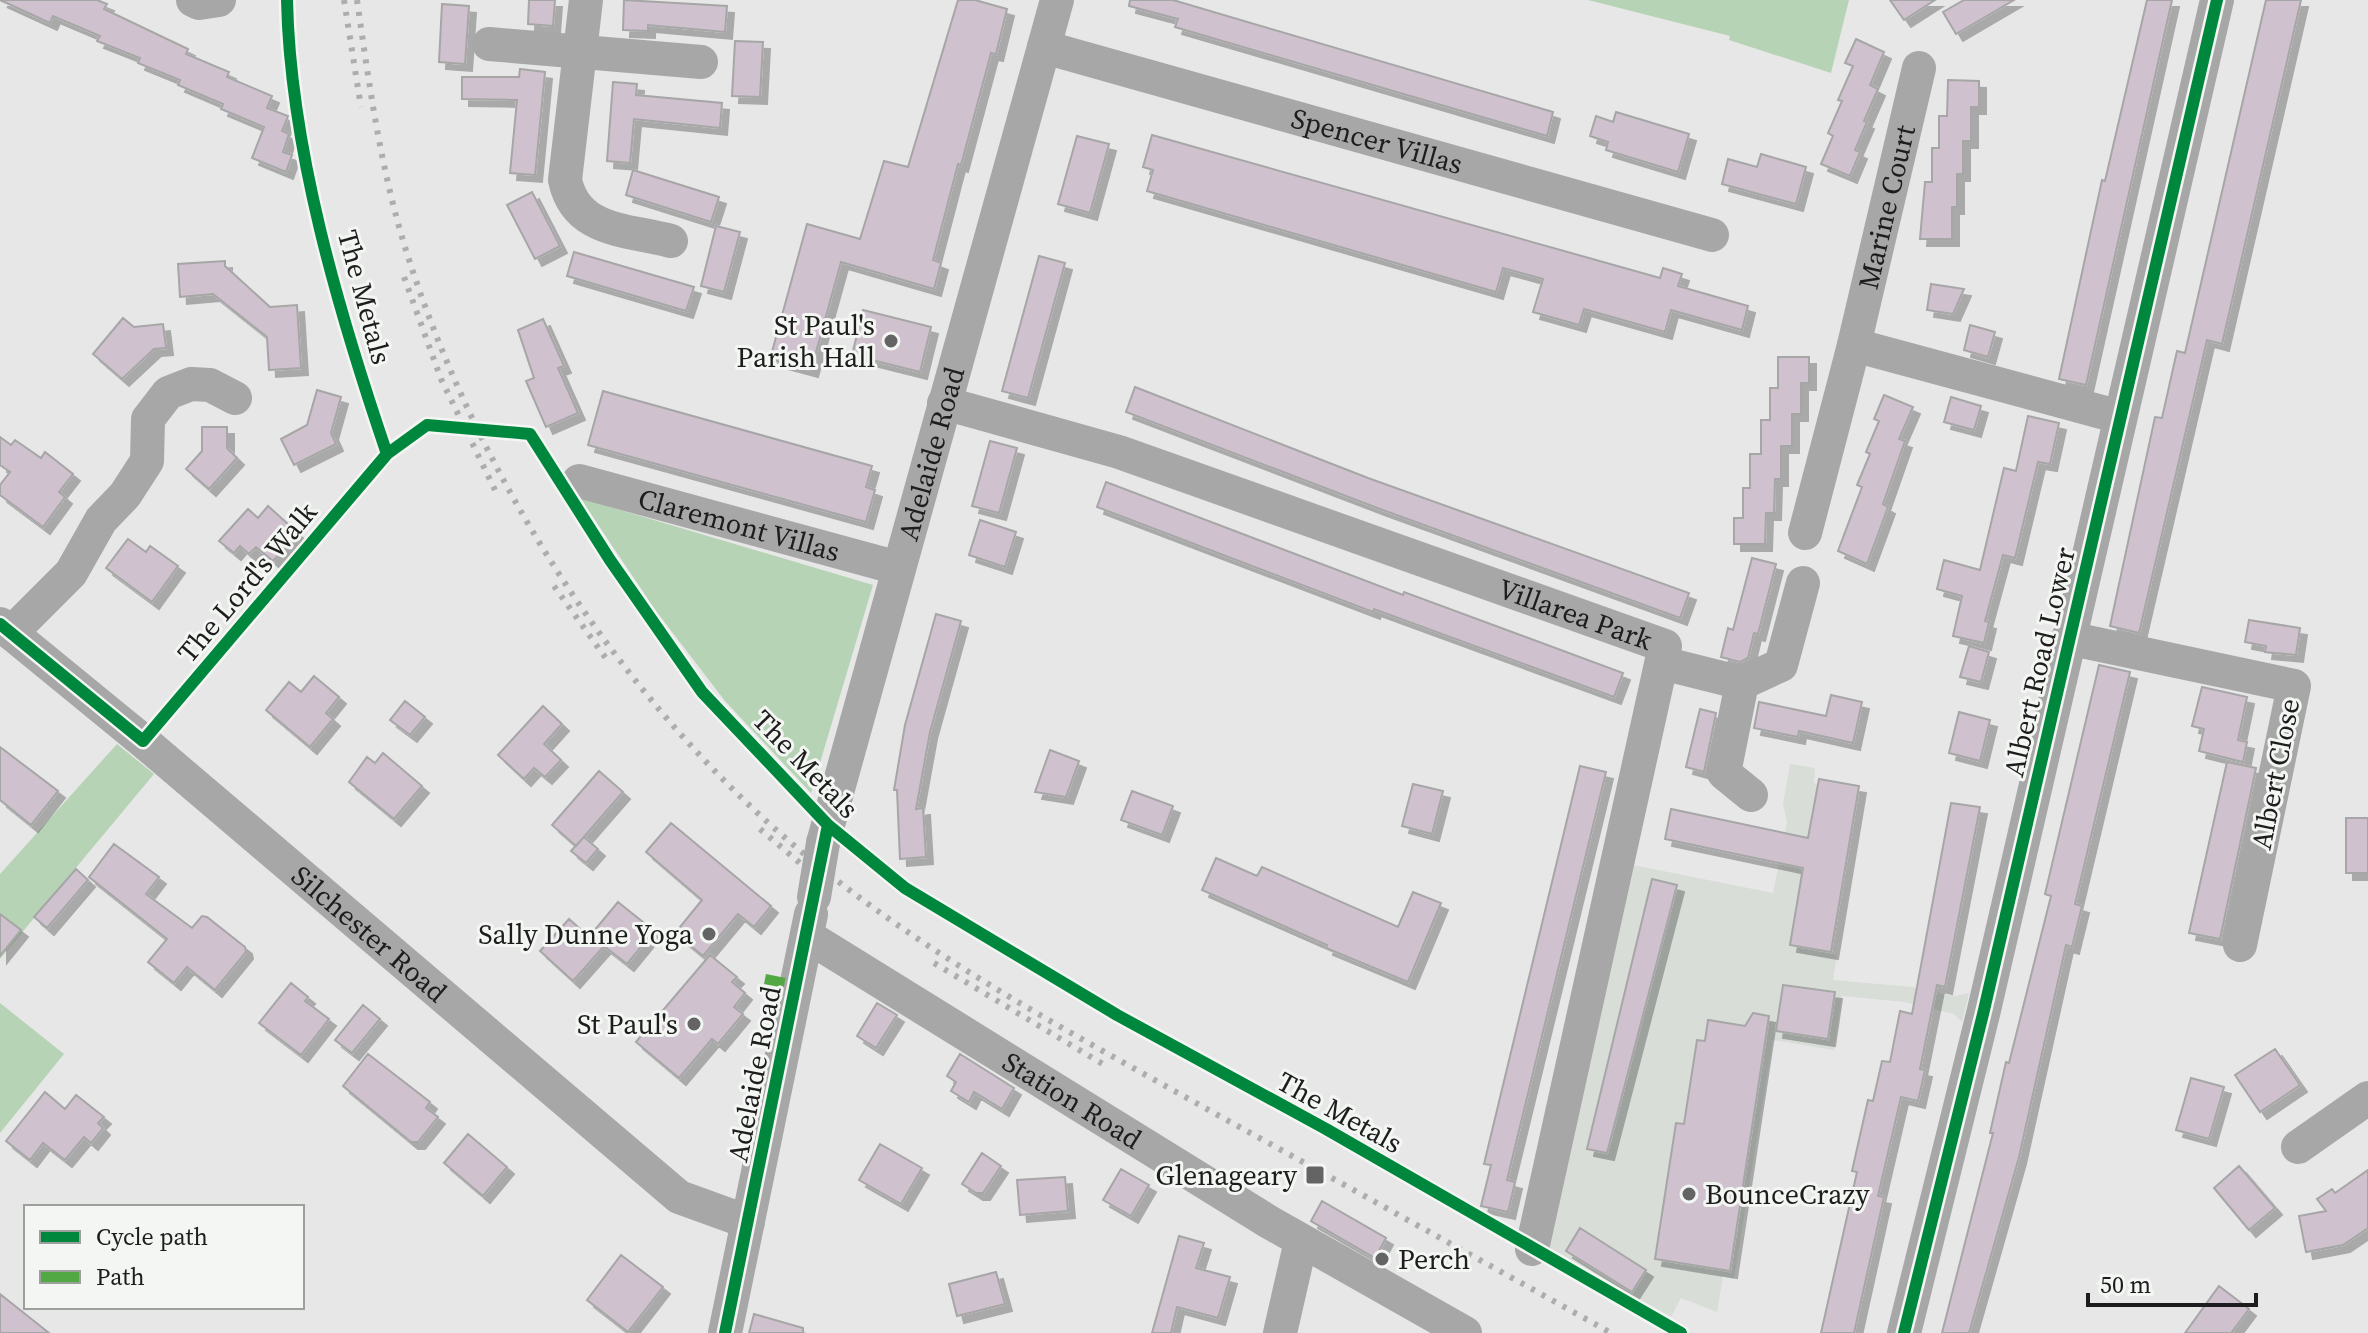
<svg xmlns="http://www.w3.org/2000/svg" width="2368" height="1333" font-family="'Source Serif 4',serif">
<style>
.built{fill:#d8ddd8}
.green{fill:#b6d4b5}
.building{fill:#cfc2ce;stroke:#a7a6a7;stroke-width:2;filter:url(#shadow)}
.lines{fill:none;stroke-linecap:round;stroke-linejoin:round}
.minor{stroke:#a6a7a6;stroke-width:34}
.rail{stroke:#acadac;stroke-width:6;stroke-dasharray:4 8;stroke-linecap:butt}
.minor-bridge{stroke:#a6a7a6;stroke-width:34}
.quiet{stroke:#52a943;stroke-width:10;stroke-dasharray:20 10;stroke-linecap:butt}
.cycleway-casing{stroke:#f3f6f3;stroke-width:17}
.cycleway{stroke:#00873e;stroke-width:12}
.poi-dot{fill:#636463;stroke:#f3f6f3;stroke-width:3}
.labels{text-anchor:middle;stroke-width:6;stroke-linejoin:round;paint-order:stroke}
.street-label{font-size:28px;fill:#1c1d1c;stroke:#f3f6f3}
.poi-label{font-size:28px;fill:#1c1d1c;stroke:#f3f6f3;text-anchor:end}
</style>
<defs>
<filter id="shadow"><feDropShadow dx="7" dy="7" stdDeviation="0" flood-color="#0004"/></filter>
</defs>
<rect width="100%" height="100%" fill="#e7e7e7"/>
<path class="built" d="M1790,764l25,4 -1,15 44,6 -30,164 9,2 -4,25 79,7 43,9 14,-3 -7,29 -8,-8 -50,-12 -62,-6 -8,54 -61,-10 -39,239 -11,-3 -6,36 -36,-14 -10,19 -128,-73 90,-379 140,28 14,-71 -4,-18z"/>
<path class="green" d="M1588,0h261l-18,73 -102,-33 1,-4z
M580,498l293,87 -62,208 -86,-92 -69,-90z
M117,744l37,30 -154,185v-85z
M0,1003l64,51 -64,79z"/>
<path class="building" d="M0,0h97l10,4 -3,5 84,40 -2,5 43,18 -2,5 45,19 -5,12 21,8 -6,15 7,3 -6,18 9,3 -6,17 -34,-14 12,-31 -43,-18 2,-5 -45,-19 2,-5 -42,-17 2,-5 -43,-17 3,-5 -47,-20 -3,7z
M529,0h26l-2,26 -25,-2z
M624,0l103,6 -2,26 -77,-7v6l-25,-1z
M958,0h17l32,9 -11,45 -5,-1 -30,112 -3,-1 -25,96 8,3 -7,26 -93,-27 -30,108 -41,-11 37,-135 53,15 24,-78 24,6z
M1130,0h43l380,112 -6,24 -372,-109 3,-8 -49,-13z
M1890,0h45l-31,20z
M1964,0h50l-58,34 -13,-22z
M2147,0h25l-86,385 -27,-6 43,-199 3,1z
M2266,0h35l-79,344 -15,-4 -68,293 -29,-7 45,-209 7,1 15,-67 8,2z
M442,4l27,2 -4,58 -26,-2z
M1856,39l28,13 -14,33 8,4 -14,32 3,1 -12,28 5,2 -10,24 -29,-12 12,-28 -5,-3 14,-32 -4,-1 15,-34 -8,-3z
M735,41l28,1 -3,55 -28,-1z
M520,69l25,3 -10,103 -25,-2 7,-73 -55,-1v-22h57z
M1948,80l31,1v26h-8v34h-8v33h-6v33h-5v32h-32l5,-57h7v-34h7v-32h8z
M613,82l24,2 -1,11 86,8 -2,25 -86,-9 -4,44 -23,-2z
M1616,112l73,22 -11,38 -72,-22 2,-8 -18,-6 6,-20 17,6z
M1152,135l508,143 3,-10 19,6 -4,12 70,20 -6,24 -71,-20 -6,22 -81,-23 -5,16 -46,-13 10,-33 -40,-11 -7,24 -349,-101 6,-21 -10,-3z
M1077,136l32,8 -19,69 -32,-9z
M1761,154l45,13 -10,37 -74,-20 6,-25 29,8z
M633,170l86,27 -8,25 -85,-27z
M532,192l28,54 -25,13 -28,-54z
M716,226l24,6 -16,60 -23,-6z
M574,252l120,35 -8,24 -119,-35z
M1039,256l26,7 -37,135 -26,-7z
M225,261v5l45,41 27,-2 4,63 -32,2 -2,-33 -54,-43 -33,3 -2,-33z
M1931,284l33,5 -11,25 -26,-4z
M863,310l68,17 -11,45 -68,-17z
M123,318l11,9 29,-3 3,24 -12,1 -32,30 -29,-25z
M543,319l21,47 -6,2 20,45 -32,14 -20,-46 8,-3 -16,-48z
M1970,325l25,7 -7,25 -24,-7z
M1778,357h31v26h-8v31h-9v32h-11v33h-6l-1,34h-8l-1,31h-31v-26h9v-30h7v-34h11v-34h9v-32h8z
M1135,387l233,91 321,115 -9,25 -300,-109 -254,-97z
M317,390l24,7 -10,36 5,11 -42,21 -13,-26 26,-14z
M603,391l269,75 -6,21 9,3 -9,32 -278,-77z
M1884,395l29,12 -14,32 6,2 -22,63 5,3 -21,57 -29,-13 24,-64 -5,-2 13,-31 -4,-2 13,-31 -5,-2z
M1951,397l30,9 -7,24 -30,-8z
M2028,416l31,7 -9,41 -12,-2 -23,96 -12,-3 -18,66 4,1 -5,21 -31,-7 9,-40 -25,-7 7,-29 36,10 24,-102 12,3z
M202,427h25v21l10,10 -28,31 -23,-20 16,-18z
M0,437l11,8 4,-5 26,18 4,-6 28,22 -14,18 6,5 -22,30 -43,-32v-10l10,-13 -10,-7z
M990,441l27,7 -18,65 -27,-7z
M1106,482l297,113 1,-3 219,81 -9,24 -240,-88 -1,3 -276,-105z
M268,506l30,27 -25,28 -17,-14 -7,7 -9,-8 -6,7 -15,-12 29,-32 10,9z
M980,520l36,12 -11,35 -36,-12z
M128,539l18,13 4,-6 28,20 -26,36 -46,-34z
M1752,558l24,6 -18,70 -4,-1 -6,25 -8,4 -19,-5 7,-29 5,2z
M936,614l25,7 -31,111 -14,77 7,-1 3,49 -26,2 -3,-69h-3l11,-65z
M2249,620l51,8 -4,27 -31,-3 1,-6 -21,-4z
M1969,646l20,6 -8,30 -21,-5z
M2099,665l31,7 -55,232 7,2 -10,41 -6,-2 -47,212 -50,176h-27l51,-200h-3l16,-71 3,1 42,-167 -6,-2z
M314,676l25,21 -13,16 7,6 -23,28 -44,-37 23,-28 12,10z
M2202,687l45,10 -9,43 9,2 -4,20 -44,-11 5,-22 -12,-3z
M1831,695l31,7 -9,41 -54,-12 -1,6 -44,-9 5,-26 67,14z
M405,701l20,16 -15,18 -20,-15z
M543,706l19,18 -18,20 17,16 -16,17 -11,-9 -10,11 -26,-24z
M1700,709l16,4 -12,59 -18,-5z
M1959,712l31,8 -10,41 -31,-8z
M0,747l58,44 -27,34 -31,-25z
M1050,750l29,11 -13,36 -31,-5z
M383,753l39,33 -28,33 -45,-37 18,-25 8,6z
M2227,762l29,6 -36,171 -31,-6z
M1580,766l26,6 -99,408 8,2 -7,30 -27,-6 10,-41 -7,-1z
M599,771l24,21 -47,54 -24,-21z
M1819,779l40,7 -28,166 -41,-7 13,-77 -138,-29 6,-30 137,29z
M1413,784l30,7 -11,43 -30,-8z
M1132,791l41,15 -11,29 -41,-15z
M1951,803l29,4 -35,180 -8,-2 -17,84 5,1 -7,31 -17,-4 -23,99 6,1 -30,136h-33l36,-161 -5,-1 16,-71 5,1 9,-40 8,1 10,-51 12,3z
M2346,818h22v55h-22z
M671,823l100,83 -17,21 -16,-13 -35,42 -28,-23 27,-33 -56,-48z
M584,837l14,12 -12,14 -15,-12z
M114,844l45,33 -13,17 46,34 10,-12 5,1 38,30 1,5 -31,38 -28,-23 -13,16 -26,-21 19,-23 -78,-62z
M1216,858l41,18 5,-9 136,60 15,-35 28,11 -33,79 -82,-34 1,-3 -125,-55z
M76,869l12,11 -41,48 -13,-11z
M1652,879l25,6 -70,268 -20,-4z
M618,902l36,29 -27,33 -23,-18 -31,35 -33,-30 29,-32 20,18z
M0,914l21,16 -21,26z
M710,955l27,22 -5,5 13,11 -11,14 9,7 -25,30 -6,-5 -33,39 -43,-36z
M291,983l17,14 -3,4 24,18 -28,36 -42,-32z
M1783,985l52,7 -7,47 -52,-8z
M877,1003l20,12 -21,33 -19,-12z
M363,1005l17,14 -28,34 -17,-13z
M1753,1013l16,3 -39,255 -75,-12 21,-136 8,1 13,-84 8,1 3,-21 37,6z
M2275,1049l25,36 -40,27 -25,-37z
M368,1054l62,48 -4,6 12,9 -20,25h-7l-68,-56z
M960,1054l54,34 -12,21 -28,-17 -5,10 -18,-11 5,-9 -9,-6z
M2191,1078l33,9 -15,52 -33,-9z
M45,1092l20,17 11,-14 28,22 -6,6 5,5 -12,15 -7,-6 -19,23 -22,-17 -13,17 -24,-19z
M468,1134l39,33 -24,29 -39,-33z
M880,1144l42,24 -21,36 -42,-24z
M982,1153l19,13 -18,27h-7l-14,-9z
M2239,1166l36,42 -26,22 -35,-42z
M1121,1169l28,16 -18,31 -28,-16z
M2368,1170v58l-25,17 -37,7 -7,-36 27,-5 -9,-12 15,-10 3,4z
M1065,1177l3,34 -48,4 -3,-35z
M1322,1201l64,37 -11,20 -64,-37z
M1580,1228l66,42 -14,22 -66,-41z
M1179,1236l25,7 -8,25 34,9 -12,41 -41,-11 -6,26h-19z
M621,1255l42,32 -35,45 -41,-32z
M996,1272l9,32 -48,12 -8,-32z
M2219,1286l30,23 -18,24h-46z
M0,1294l49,39h-49z
M754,1314l49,14v5h-54z"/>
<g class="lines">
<g class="minor">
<path d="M193,0l6,3 20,-3"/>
<path d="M586,0l-21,180c11,52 60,49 106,61"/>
<path d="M489,44l212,18"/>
<path id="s1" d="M1044,47l668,188"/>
<path d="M1854,345l266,72"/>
<path id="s2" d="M944,403l175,49 546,194 -133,603"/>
<path id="s3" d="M579,481l319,87"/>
<path id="s4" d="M1805,533l49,-188 65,-277"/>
<path id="s5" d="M0,624l143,117 536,456 69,25"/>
<path d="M11,633l60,-60 30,-53 24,-25 22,-34 1,-42 20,-26 23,-9 19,1 25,13"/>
<path d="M2068,638l226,48 -54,259"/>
<path d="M1662,663l80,20 39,-18 22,-82"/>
<path d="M1742,683l-18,90 27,22"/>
<path id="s6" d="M823,843l234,-843"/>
<path id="s7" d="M807,936l462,286 196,111"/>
<path d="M2298,1147l70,-49"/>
<path d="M725,1333l86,-419"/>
<path d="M1280,1333l21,-92"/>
<path d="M1904,1333l80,-323 233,-1010"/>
</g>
<path class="rail" d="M344,0l17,107
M357,0c12,83 23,166 48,247 70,225 211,448 392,601 120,102 261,178 399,255 138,76 277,153 415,230
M404,277l37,102 54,111
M554,586l56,78
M760,829l67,57
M934,963l172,103"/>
<path class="minor-bridge" d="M814,897l9,-54"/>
<path class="quiet" d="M765,979l31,6"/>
<defs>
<path id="cycleway" d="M287,0c3,148 52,313 100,454
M0,624l143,117 244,-287 40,-29 103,9 80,126 92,132 126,133 77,63 212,127 209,114 355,204
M725,1333l103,-508
M1904,1333l80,-323 233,-1010"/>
</defs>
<use href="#cycleway" class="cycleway-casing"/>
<use href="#cycleway" class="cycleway"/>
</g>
<g class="poi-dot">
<circle cx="891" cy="341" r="8"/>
<circle cx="709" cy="934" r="8"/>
<circle cx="694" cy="1024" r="8"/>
<rect x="1305" y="1165" width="20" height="20" rx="4"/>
<circle cx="1689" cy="1194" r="8"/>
<circle cx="1382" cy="1259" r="8"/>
</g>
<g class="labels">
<g class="street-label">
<text dy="10" stroke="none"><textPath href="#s1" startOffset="346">Spencer Villas</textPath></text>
<text dy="10" stroke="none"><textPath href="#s4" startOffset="336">Marine Court</textPath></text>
<text transform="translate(365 297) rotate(75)" y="10">The Metals</text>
<text dy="10" stroke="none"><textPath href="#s6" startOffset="404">Adelaide Road</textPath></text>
<text dy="10" stroke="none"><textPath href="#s3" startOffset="166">Claremont Villas</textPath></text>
<text transform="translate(247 582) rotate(-50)" y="10">The Lord's Walk</text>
<text dy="10" stroke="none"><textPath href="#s2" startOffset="666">Villarea Park</textPath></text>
<text transform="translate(2039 662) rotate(-77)" y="10">Albert Road Lower</text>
<text transform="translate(806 764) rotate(46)" y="10">The Metals</text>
<text transform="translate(2275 774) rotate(-79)" y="10">Albert Close</text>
<text dy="10" stroke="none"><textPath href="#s5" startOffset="482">Silchester Road</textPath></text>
<text transform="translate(754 1074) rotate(-79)" y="10">Adelaide Road</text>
<text dy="10" stroke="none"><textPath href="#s7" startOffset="312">Station Road</textPath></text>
<text transform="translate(1340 1112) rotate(29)" y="10">The Metals</text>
</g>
<g class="poi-label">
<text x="875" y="335">St Paul's<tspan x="875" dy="32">Parish Hall</tspan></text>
<text x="693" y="944">Sally Dunne Yoga</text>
<text x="678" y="1034">St Paul's</text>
<text x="1297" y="1185">Glenageary</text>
<text x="1705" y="1204" text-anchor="start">BounceCrazy</text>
<text x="1398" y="1269" text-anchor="start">Perch</text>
</g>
</g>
<rect x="24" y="1205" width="280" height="104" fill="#f3f6f3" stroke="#9d9f9d" stroke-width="2"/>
<rect x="40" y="1231" width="40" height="12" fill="#00873e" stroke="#9d9f9d" stroke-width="2"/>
<text x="96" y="1245" font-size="24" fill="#1c1d1c">Cycle path</text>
<rect x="40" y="1271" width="40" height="12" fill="#52a943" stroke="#9d9f9d" stroke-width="2"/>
<text x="96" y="1285" font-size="24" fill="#1c1d1c">Path</text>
<path d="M2088 1293v12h168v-12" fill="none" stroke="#1c1d1c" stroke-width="4"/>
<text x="2100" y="1293" font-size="24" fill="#1c1d1c" stroke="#f3f6f3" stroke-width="6" paint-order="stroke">50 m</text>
</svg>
